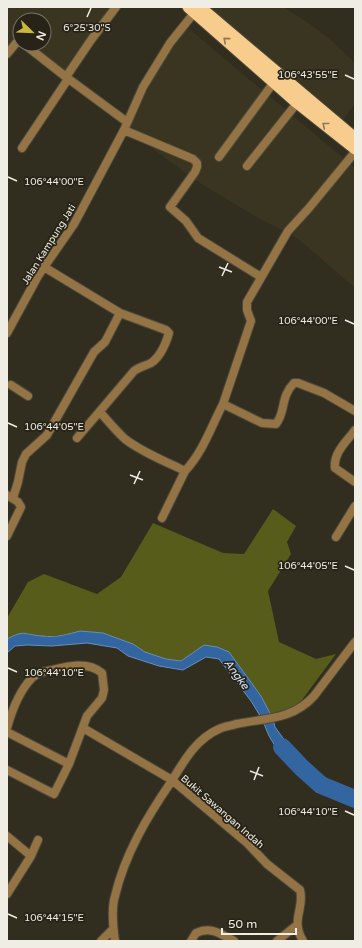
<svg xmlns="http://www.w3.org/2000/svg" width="362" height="948" font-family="'Varela Round',sans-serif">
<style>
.built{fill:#3a3520}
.green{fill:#575c1b}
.water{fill:#3366a1;stroke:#6b8eb5}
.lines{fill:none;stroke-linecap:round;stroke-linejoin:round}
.river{stroke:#3366a1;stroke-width:18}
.minor-casing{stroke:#4c493b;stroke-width:10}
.trunk-casing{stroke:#4c493b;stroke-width:13}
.minor{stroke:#947345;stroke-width:8}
.trunk{stroke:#f7cc8c;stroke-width:11}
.oneway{stroke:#8f7852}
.ticks{fill:none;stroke:#efede4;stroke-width:1.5}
.labels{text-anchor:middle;stroke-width:3.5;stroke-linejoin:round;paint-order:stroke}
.street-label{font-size:10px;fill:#efede4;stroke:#272417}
.water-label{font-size:11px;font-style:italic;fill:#d5e3f5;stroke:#272417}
.ticks-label{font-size:10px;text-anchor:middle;fill:#efede4;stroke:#272417;stroke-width:3.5;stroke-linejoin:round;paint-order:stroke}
</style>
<rect width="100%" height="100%" fill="#312e20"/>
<path class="built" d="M7,7h107l-48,67 -39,-30h17v-24h-24v20l-13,9z
M203,7h80l27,17 22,17 23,22v40l-14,20z
M187,27l168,141v120l-52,-45 -13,-9 -32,-16 -63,-38 -47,-35 -24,-8 34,-76z"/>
<path class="green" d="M273,509l23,17 -9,16 4,12 -23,37 11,51 37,17 20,-5 -40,54 -23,11 -12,-23 -32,-44 -25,-7 -23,16 -15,-2 -21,-7 -12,-8 -30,-11 -23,-2 -11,3 -26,3 -16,-4 -20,6v-21l21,-36 16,-8 53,20 24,-17 32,-54 70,30 21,1z"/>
<path class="water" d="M80,631l23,2 30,11 12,8 21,7 15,2 23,-16 13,2 12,5 32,44 12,23 2,8 26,36 -5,4 -19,-18 -8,-13 -7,-17 -11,-18 -32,-42 -13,-2 -23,13 -24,-4 -31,-10 -11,-8 -30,-5 -35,3 -25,-1 -12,1 -8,7v-14c19,-10 17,-4 36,-3 12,2 26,-2 37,-5z"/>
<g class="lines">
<path class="river" d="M282,747l20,21 19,17 34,14"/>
<defs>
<path id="minor" d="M24,44l42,33 61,45
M7,54l9,-11 4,-1
M66,77l25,-37 25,-33
M124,130l69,29 4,4v4l-2,5 -25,35 16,14 12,17 63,39
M22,148l46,-69
M219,157l55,-75
M247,166l50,-63
M7,333l31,-57 36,-52 7,-13 43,-81 19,-43 27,-44 24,-30
M11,385l17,11
M223,404l28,-83 -4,-11v-8l41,-71 21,-23 46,-56
M100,412c8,9 16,19 25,27 18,14 40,22 60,32 18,-19 26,-44 38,-67l39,19 14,1c10,-12 4,-27 18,-41h4l26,10 31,18
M355,430c-8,11 -22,23 -20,38l20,14
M77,438l57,-67c5,-4 11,-5 17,-8 9,-6 15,-20 18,-30l-3,-3 -46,-17
M7,495l11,7 3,5 -14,29
M13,498l5,-16 4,-20 4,-8 21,-19 47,-83 11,-10 15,-29 -76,-46
M162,518l23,-47
M336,537l19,-31
M7,728c5,-18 12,-37 25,-50 5,-5 13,-7 20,-8 16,-4 36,-9 50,3l2,17 -2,8 -15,18 -18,48 -15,30 -47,-24
M83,728l89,52 75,63 20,21 33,26c5,19 -10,29 3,51
M7,732l62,32
M7,836l24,20
M7,894l24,-38 7,-16
M101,941l12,-12
M115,941c-2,-14 -4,-32 0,-45 10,-42 32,-79 56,-114 13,-21 25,-43 48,-53 5,-3 12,-3 17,-5 30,-6 56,-4 78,-28l41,-54
M191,941l5,-8c15,-7 25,1 38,8
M277,941l20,-16"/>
<path id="trunk" d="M188,7l109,96 58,46
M200,7l155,131"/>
</defs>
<use href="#minor" class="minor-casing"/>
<use href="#trunk" class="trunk-casing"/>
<use href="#minor" class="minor"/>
<use href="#trunk" class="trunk"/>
</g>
<defs><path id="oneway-chevron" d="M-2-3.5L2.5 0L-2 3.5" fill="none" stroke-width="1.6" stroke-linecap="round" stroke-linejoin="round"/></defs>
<g class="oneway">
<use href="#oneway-chevron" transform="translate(226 40) rotate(-139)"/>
<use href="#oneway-chevron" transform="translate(325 125) rotate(-141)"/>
</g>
<path class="ticks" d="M87,17l4,-9M345,75l9,4M8,177l9,4M219,267l13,5M222,276l6,-13M345,320l9,4M8,423l9,4M130,475l13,5M134,484l6,-13M345,566l9,4M8,668l9,4M250,771l13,5M254,780l5,-13M345,811l9,4M8,914l9,4"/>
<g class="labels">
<g class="street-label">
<text transform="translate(48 244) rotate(-58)" y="4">Jalan Kampung Jati</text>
<text transform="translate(223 811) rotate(41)" y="4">Bukit Sawangan Indah</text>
</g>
<g class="water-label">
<text transform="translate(237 674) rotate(54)" y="4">Angke</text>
</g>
</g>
<g class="ticks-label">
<text x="87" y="31">6°25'30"S</text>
<text x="308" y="78">106°43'55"E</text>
<text x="54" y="185">106°44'00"E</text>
<text x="308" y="324">106°44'00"E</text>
<text x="54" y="430">106°44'05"E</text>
<text x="308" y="569">106°44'05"E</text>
<text x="54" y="676">106°44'10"E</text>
<text x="308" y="815">106°44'10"E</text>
<text x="54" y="921">106°44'15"E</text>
</g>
<rect width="362" height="948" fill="none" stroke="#efede4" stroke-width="16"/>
<g transform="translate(32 32) rotate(113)"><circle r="19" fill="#272417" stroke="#777469"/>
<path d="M0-3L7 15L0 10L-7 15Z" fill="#ccb939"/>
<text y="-6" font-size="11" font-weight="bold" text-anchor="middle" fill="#efede4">N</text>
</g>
<path d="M222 928v6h74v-6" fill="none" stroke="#efede4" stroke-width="2"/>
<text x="228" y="928" font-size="12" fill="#efede4" stroke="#272417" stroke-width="3" paint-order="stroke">50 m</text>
</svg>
